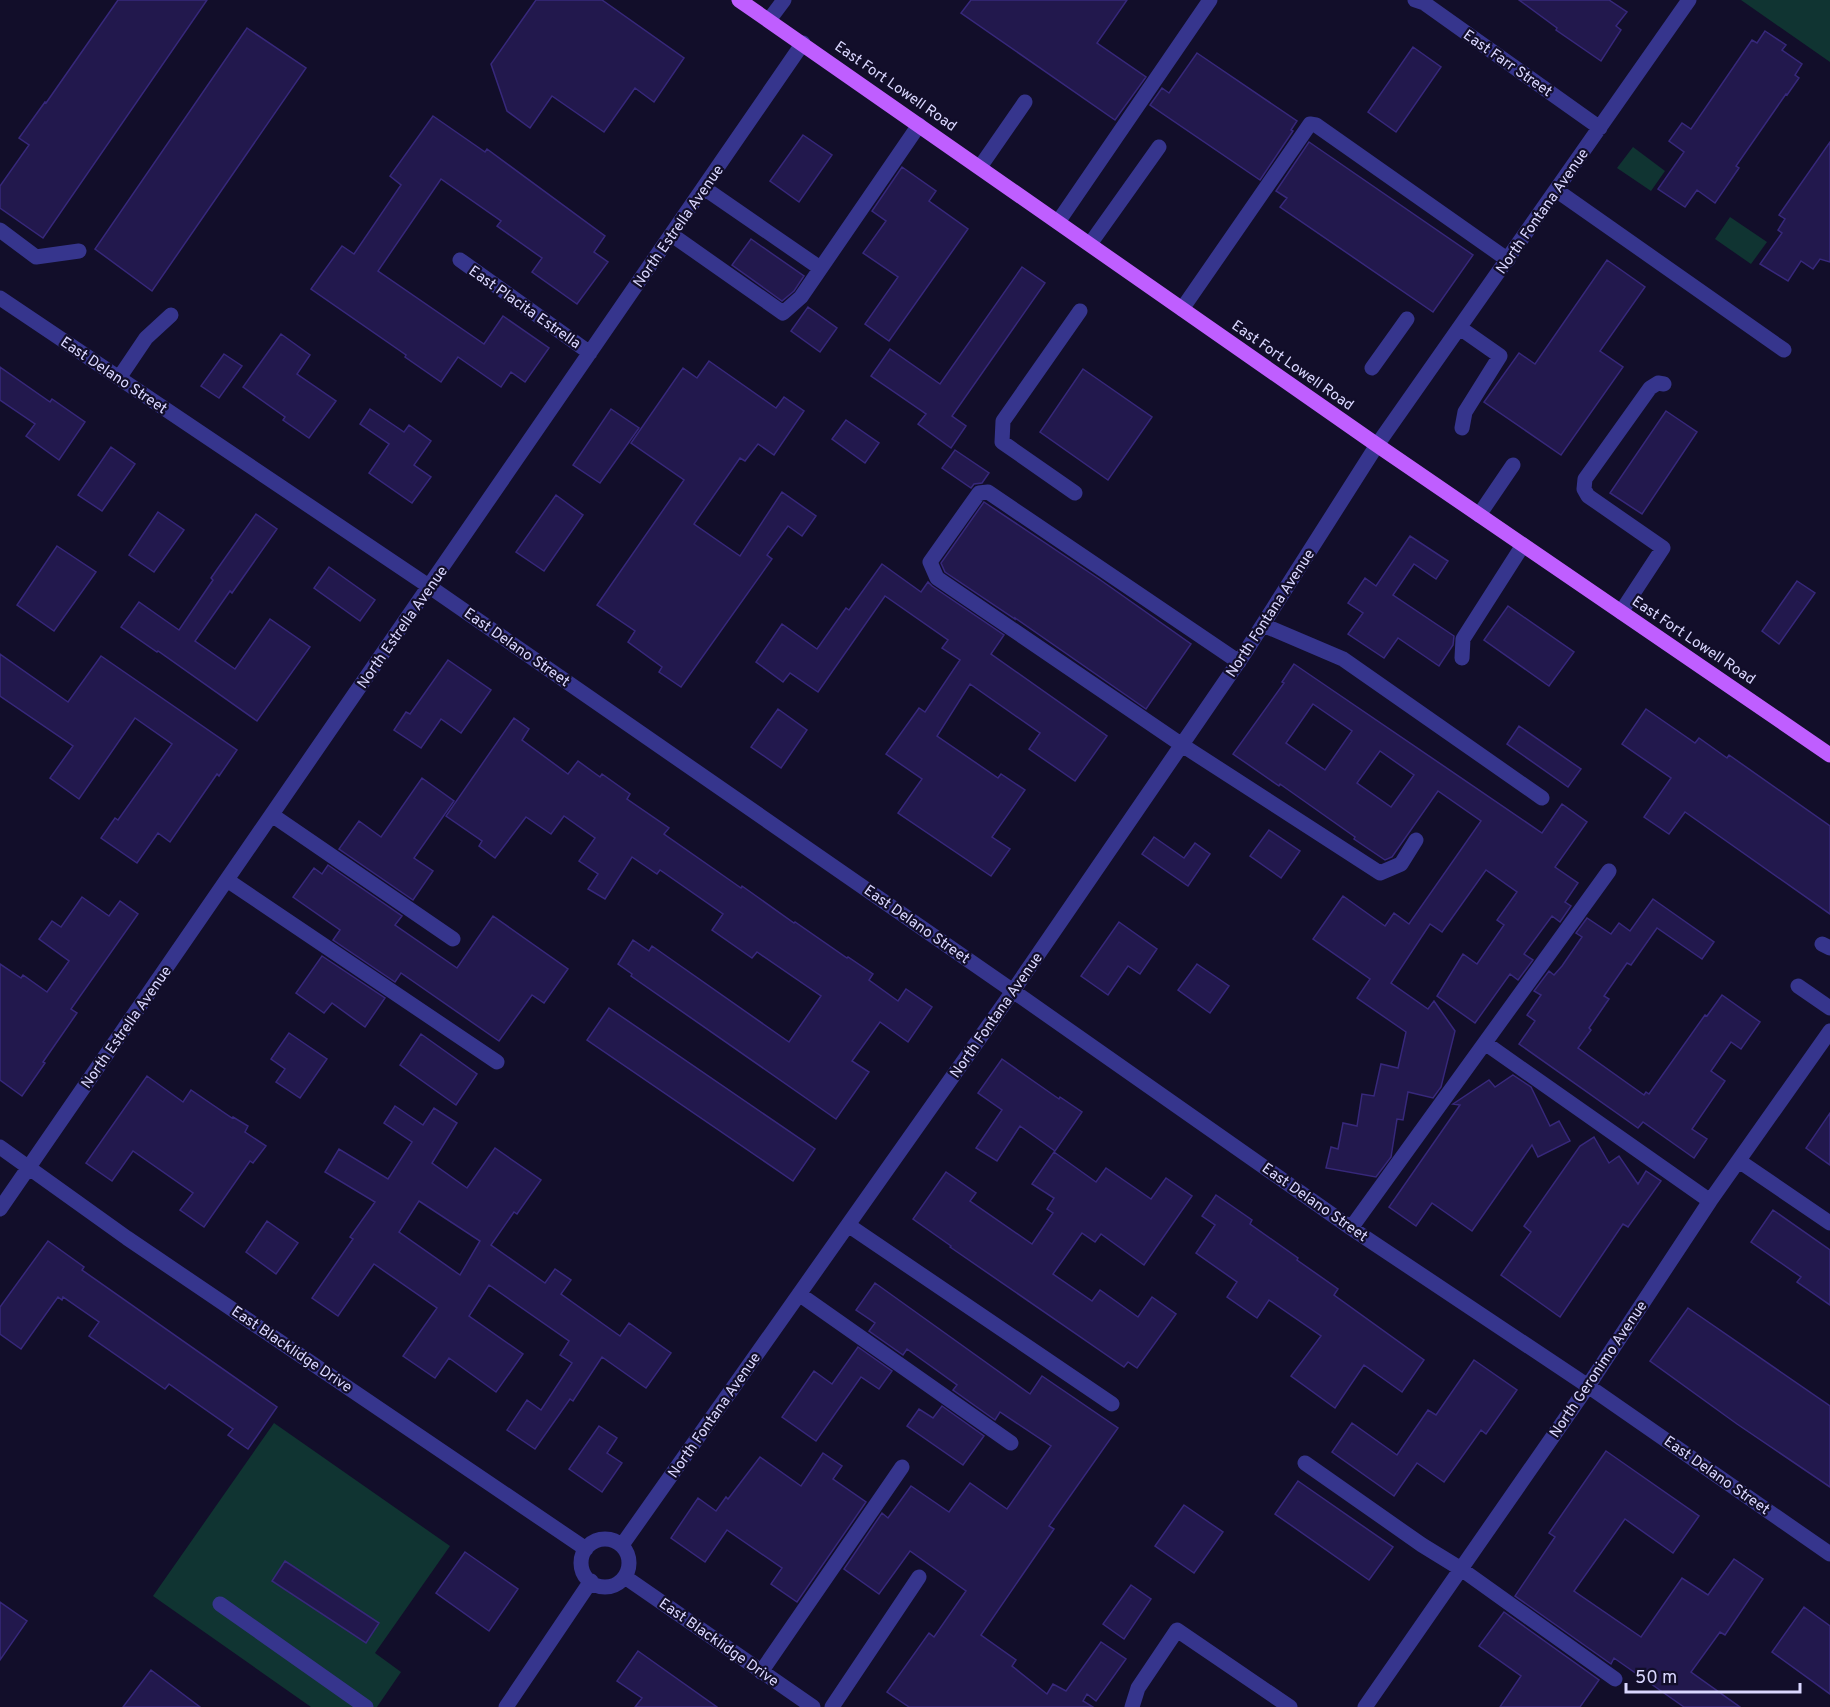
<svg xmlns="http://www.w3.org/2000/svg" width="1830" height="1707" font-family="Overpass,sans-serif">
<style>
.green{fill:#103432}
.building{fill:#22184d;stroke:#37287b;stroke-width:1.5;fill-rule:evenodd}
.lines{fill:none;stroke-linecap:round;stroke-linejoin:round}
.minor{stroke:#36358d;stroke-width:15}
.major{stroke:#bf5eff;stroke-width:15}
.labels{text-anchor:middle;stroke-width:4.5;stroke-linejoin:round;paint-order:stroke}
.street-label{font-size:15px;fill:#dad7ff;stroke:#120e2a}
</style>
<rect width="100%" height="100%" fill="#120e2a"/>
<path class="green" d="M1741,0h89v62z
M1633,147l32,24 -14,20 -34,-23z
M1730,217l37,25 -16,22 -36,-25z
M274,1423l176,123 -75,107 26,19 -24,35h-66l-158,-111z"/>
<path class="building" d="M118,0h89l-164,238 -43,-30v-22l29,-41 -10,-7 26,-36 1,1z
M536,0h66l82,58 -30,44 -19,-14 -31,44 -52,-36 -22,32 -23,-17 -16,-47z
M971,0h156l-30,43 49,34 -31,43 -154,-107z
M1519,0h90l18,12 -11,14 5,4 -20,31 -45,-31 1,-2z
M247,28l59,40 -154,223 -57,-42z
M1765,31l21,14 -4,5 20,14 -7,11 4,3 -12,17 -1,-1 -50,72 3,2 -24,35 -18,-13 -12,17 -27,-18 26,-37 -15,-11 13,-18 9,6 61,-89 5,3z
M1413,47l28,20 -45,65 -28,-20z
M1197,53l100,68 -6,9 2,1 -33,49 -110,-75 12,-17 7,5z
M433,116l52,36 2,-3 118,87 -11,16 14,10 -31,42 -45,-32 10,-14 -45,-32 4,-5 -60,-42 -63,92 106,73 19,-28 46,32 -24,34 -14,-10 -10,15 -43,-30 -17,25 -36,-25 1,-2 -95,-66 31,-43 12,8 47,-69 -11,-9z
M803,135l29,20 -33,47 -29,-21z
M1309,142l164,113 -40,57 -153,-105 7,-9 -11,-7z
M1830,142v120l-10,-3 -7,10 -12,-8 -13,20 -28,-17 22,-31 -4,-3 7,-11 -6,-4z
M902,167l34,24 -7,10 39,28 -79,112 -24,-17 33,-47 -35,-24 23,-32 -14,-10z
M751,239l53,37 -10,15 -12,10 -50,-36z
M1607,260l38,27 -45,64 23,16 -62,88 -77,-53 35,-49 16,11z
M1022,267l23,16 -93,133 14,10 -15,22 -33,-24 8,-10 -55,-38 19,-27 50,35z
M808,307l29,21 -17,24 -29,-21z
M281,334l29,21 -13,19 39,27 -27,37 -26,-18 2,-3 -42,-30z
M224,354l18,12 -23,32 -18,-12z
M709,361l67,47 8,-11 20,14 -30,44 -16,-11 -13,17 -5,-3 -46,66 46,32 42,-64 34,24 -14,20 -14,-10 -21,29 5,4 -91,128 -22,-15 3,-5 -34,-25 7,-11 -38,-26 87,-125 -53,-37 52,-75 14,10z
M0,367l50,35 2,-3 33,23 -26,38 -33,-24 9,-12 -35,-24z
M1083,369l69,48 -44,63 -68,-48z
M370,409l34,23 5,-7 22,16 -17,24 17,12 -19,26 -43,-30 20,-29 -29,-20z
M611,409l28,19 -39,55 -27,-18z
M1666,411l31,21 -55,82 -32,-21z
M846,420l33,23 -14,20 -33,-24z
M111,447l24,17 -33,47 -24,-16z
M955,450l34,23 -7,10 -8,1 -3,4 -29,-20z
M556,495l27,20 -39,56 -28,-19z
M984,502l115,77 92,65 -45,65 -131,-91v1l-70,-47 -4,-9z
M158,512l26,18 -30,42 -25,-17z
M256,514l21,15 -45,64 -2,-2 -35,50 40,28 35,-50 40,28 -53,74 -99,-70 -1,1 -36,-25 18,-25 40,28 34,-50 -2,-2z
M1410,536l38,25 -12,18 -22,-15 -21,31 61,41 -1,9 -14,21 -41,-28 -14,20 -36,-24 15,-21 -15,-10 17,-25 11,8z
M57,546l39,26 -42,59 -37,-26z
M882,564l39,28 7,-10 4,4 72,49 -13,19 116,82 -32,45 -46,-32 11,-16 -70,-49 -33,52 61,42 3,-4 24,16 -33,47 18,12 -19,27 -93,-63 24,-34 -36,-25 33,-46 6,4 35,-52 -18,-12 6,-8 -63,-44 -67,96 -28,-19 -7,9 -27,-20 26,-38 35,25 29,-41 3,2z
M329,567l46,33 -15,21 -46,-33z
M1797,581l18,12 -36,51 -17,-13z
M1508,606l66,46 -25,34 -65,-46z
M0,654l68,48 33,-46 136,94 -18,26 -2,-2 -47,68 -12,-9 -21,30 -36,-25 14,-20 3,2 54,-76 -37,-26 -56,81 -29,-21 23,-32 -73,-50z
M448,660l43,30 -30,43 -20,-14 -20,29 -27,-18 12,-18 4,2z
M1294,664l248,169 20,-29 25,18 -32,45 23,16 -13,19 6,4 -11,16 -8,-6 -28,38 9,6 -15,20 -8,-6 -35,49 -38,-27 26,-42 14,10 27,-39 -7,-5 20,-28 -31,-22 -44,62 -12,-8 -39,59 37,26 6,-8 21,30 -14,56 -8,11 -25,-6 -5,28 -6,-1 -6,38 -15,20 -50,-9 5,-21 7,2 5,-26 14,3 5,-32 12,2 7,-32 17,4 8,-36 -49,-34 13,-19 -57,-40 30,-43 42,30 9,-13 15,11 72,-103 -43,-30 -46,66 -7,3 -31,-21 1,-2 -75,-53 -1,2 -46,-32 51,-71 -2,-1zM1313,704l39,27 -27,39 -39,-27zM1380,751l34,24 -23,32 -34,-24z
M778,709l29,21 -26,38 -30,-21z
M1646,709l49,34 4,-5 28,20 2,-3 101,71v88l-145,-102 -16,22 -25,-17 27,-39 -49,-34z
M514,718l15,11 -7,11 46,34 10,-13 22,16 2,-3 28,20 -3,5 42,29 -5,6 77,54 1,-2 52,37 1,-1 52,36 1,-1 25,17 -4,6 29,21 8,-12 26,18 -24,35 -28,-20 -28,39 17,11 -33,47 -205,-143 1,-2 -14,-10 15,-24 16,11 3,-5 137,96 32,-46 -64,-44 -5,6 -40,-28 11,-16 -63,-44 -3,4 -25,-17 -27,42 -17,-10 10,-15 -19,-13 16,-23 -31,-22 -13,18 -25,-17 -31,41 -16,-12 3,-5 -36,-25z
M1519,726l62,43 -13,18 -61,-43z
M422,778l32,23 -40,57 19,13 -20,29 -74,-51 20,-28 22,16z
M1269,830l31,21 -19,27 -31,-22z
M1154,837l30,21 11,-15 15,11 -22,32 -46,-32z
M328,865l74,51 -7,9 62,43 36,-52 75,53 -24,34 -12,-8 -33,46 -98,-68 -6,9 -62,-42 7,-10 -47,-33 21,-29 8,6z
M82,897l27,19 11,-15 18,13 -67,95 6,4 -34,49 2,1 -23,33 -22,-16v-116l21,14 2,-3 24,17 22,-31 -30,-22 13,-18 9,6z
M1653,899l61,43 -12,17 -45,-31 -26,37 -4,-2 -23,33 5,3 -20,29 2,2 -13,18 66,47 2,-3 3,2 56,-79 2,1 15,-21 38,27 -19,27 -10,-7 -20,29 14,10 -33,48 15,10 -13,19 -51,-36 -5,6 -119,-84 16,-23 -8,-6 14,-20 -7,-4 15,-20 5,4 8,-9 20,-29 -6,-4 11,-15 24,16 8,-11 11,8z
M1119,922l38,27 -17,25 -12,-8 -20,29 -27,-19z
M322,956l63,42 -20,29 -33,-24 -8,10 -28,-20z
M1197,964l32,22 -19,27 -32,-23z
M609,1008l206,141 -22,32 -206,-141z
M289,1033l38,26 -27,39 -24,-16 9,-13 -14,-10z
M421,1034l56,40 -21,31 -56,-40z
M1002,1059l57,40 1,-2 22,15 -27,39 -35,-25 -23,35 -21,-13 26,-38 -24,-17z
M1513,1075l18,12 19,39 9,-5 11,20 -32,16 -6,-12 -60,86 -40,-28 -16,23 -27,-19 71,-102 -7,-1 36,-24 6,7z
M147,1076l36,26 8,-12 41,28 1,-1 15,9 -3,6 21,14 -13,17 -3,-2 -46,66 -24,-17 13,-17 -60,-42 -21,30 -26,-18z
M395,1106l28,19 11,-17 23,15 -25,40 35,25 28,-40 46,32 -24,34 -3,-2 -23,33 54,38 10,-14 16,11 -10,14 59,42 9,-13 42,30 -25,35 -44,-31 -29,44 -3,-2 -35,50 -28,-19 20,-30 14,10 31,-47 -12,-8 9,-14 -80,-56 -20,31 54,38 -27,38 -47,-34 -14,20 -32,-22 34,-48 -63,-44 -36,52 -26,-18 41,-59 -3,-2 25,-35 -50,-30 14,-23 49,30 24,-37 -28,-19zM419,1201l61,40 -20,34 -61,-43z
M1830,1113v52l-24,-17z
M1594,1137l15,26 10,-7 19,28 8,-13 15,10 -33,46 -5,-3 -63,93 -59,-42 30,-43 -7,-6 56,-80z
M1054,1152l42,30 10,-14 45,31 15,-21 26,18 -48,69 -43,-31 -6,8 -13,-9 -29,41 39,27 8,-11 38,27 14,-20 24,17 -39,54 -9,-6 -4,5 -174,-120 1,-1 -38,-27 33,-47 30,21 -6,8 62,43 21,-31 -6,-4 7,-11 -22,-14z
M1216,1195l36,25 -2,4 48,34 -1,2 41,29 -4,6 90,65 -22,32 -38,-27 -29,43 -44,-32 30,-40 -52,-36 -12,18 -30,-21 10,-15 -41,-29 19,-28 -13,-9z
M1773,1210l57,40v55l-33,-23 4,-5 -50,-35z
M267,1221l31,22 -22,31 -30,-22z
M48,1241l36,26 -2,3 195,137 -29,42 -20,-14 5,-6 -64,-45 -4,5 -76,-53 10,-14 -36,-25 -1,3 -4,-3 -37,52 -21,-15v-27z
M875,1283l155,111 12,-18 76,52 -69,98 5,3 -73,106 35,25 -4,6 35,28 6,-10 13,7 35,-49 25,17 -30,42 -9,-7 -4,7 10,6h-184l-22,-15 42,-59 5,4 32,-46 -56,-40 -31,43 -35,-25 38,-56 6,5 23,-32 38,26 21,-29 37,26 44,-63 -51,-34 -5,8 -42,-30 4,-5 -50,-36 -4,6 -34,-24 6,-8 -19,-13z
M1688,1308l142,98v81l-93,-63 -87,-63z
M858,1347l34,24 -13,18 -18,-12 -45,64 -34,-24 32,-46 18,13z
M1474,1360l43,30 -31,44 -5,-4 -37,52 -27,-19 -23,33 -62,-44 20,-29 45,32 31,-45 8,5z
M942,1406l42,30 -21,29 -56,-39 12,-17 14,9z
M599,1426l18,12 -10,15 15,10 -20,29 -33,-23z
M1606,1451l93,65 -26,37 -48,-34 -51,72 67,46 41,-59 26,17 26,-36 29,20 -38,56 -5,-3 -29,40 49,35h-56l-70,-49 -3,6 -96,-68 40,-59 -6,-4z
M823,1453l19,13 -9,13 33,23 -69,100 -26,-18 11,-16 -55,-38 -22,32 -34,-24 27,-40 18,13 10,-14 2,2 32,-42 41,29z
M1298,1481l95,66 -24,33 -94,-66z
M1184,1505l39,27 -29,41 -39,-27z
M465,1552l53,37 -29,42 -53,-38z
M285,1561l94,62 -13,20 -94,-62z
M1131,1585l20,14 -27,40 -21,-15z
M0,1602l27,19 -27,39z
M1804,1607l26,19v68l-58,-42z
M1504,1612l95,68 -19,27h-80l21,-31 -42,-30z
M638,1651l79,56h-82l7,-9 -25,-17z
M151,1670l49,37h-77z"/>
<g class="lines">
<path class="minor" d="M1415,0l9,3 176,125
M769,20l15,-20
M980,167l45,-65
M704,188l116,80
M1556,190l228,160
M1058,222l152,-222
M0,230l36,27 43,-6
M672,235l111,78 18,-16 118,-172
M1090,244l69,-97
M460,260l130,93
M0,298l430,289 583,404 338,237 237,158 242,168
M1182,309l128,-185 6,1 192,135
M1460,328l40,28 -35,56 -3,16
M1372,368l35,-49
M119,378l27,-40 25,-23
M1075,493l-73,-51 1,-21 77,-110
M1479,515l34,-50
M1621,612l42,-64 -75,-52 -4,-7 1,-10 65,-91 8,-5 6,1
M1263,625l80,34 199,139
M1462,658l1,-19 60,-94
M1239,662l-251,-170 -9,1 -49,69 7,16 245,167 198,128 21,-9 15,-24
M272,815l181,124
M227,880l270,182
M1822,944l8,4
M1798,986l32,22
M1485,1043l225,158
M0,1147l127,91 459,311
M1739,1161l91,62
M0,1209l803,-1166
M848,1225l264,179
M1351,1228l258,-357
M799,1294l212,149
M1305,1463l117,82 39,24 154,110
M581 1563a24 24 0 1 1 48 0a24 24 0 1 1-48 0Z
M622,1545l391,-554 233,-340 131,-206 312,-445
M625,1577l188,130
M220,1604l146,103
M761,1672l141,-205
M506,1707l85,-126
M832,1707l87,-130
M1132,1707l6,-19 39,-58 113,77
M1365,1707l223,-321 122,-185 120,-170"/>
<path class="major" d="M739,0l638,445 453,310"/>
</g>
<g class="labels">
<g class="street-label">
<text transform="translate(1508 63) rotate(35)" y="5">East Farr Street</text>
<text transform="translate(896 86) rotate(35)" y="5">East Fort Lowell Road</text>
<text transform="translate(1542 211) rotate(-55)" y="5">North Fontana Avenue</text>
<text transform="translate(678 226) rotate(-55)" y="5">North Estrella Avenue</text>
<text transform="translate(525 307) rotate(35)" y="5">East Placita Estrella</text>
<text transform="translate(1293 365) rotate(35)" y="5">East Fort Lowell Road</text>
<text transform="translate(114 375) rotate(34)" y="5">East Delano Street</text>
<text transform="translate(1270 613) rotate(-57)" y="5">North Fontana Avenue</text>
<text transform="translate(402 627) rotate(-55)" y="5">North Estrella Avenue</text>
<text transform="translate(1694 640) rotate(34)" y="5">East Fort Lowell Road</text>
<text transform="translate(517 647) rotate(35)" y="5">East Delano Street</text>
<text transform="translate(917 924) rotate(35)" y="5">East Delano Street</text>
<text transform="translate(996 1015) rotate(-55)" y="5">North Fontana Avenue</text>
<text transform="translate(126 1027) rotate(-55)" y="5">North Estrella Avenue</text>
<text transform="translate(1315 1202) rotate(35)" y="5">East Delano Street</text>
<text transform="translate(292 1349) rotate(34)" y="5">East Blacklidge Drive</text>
<text transform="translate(1598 1369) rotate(-56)" y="5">North Geronimo Avenue</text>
<text transform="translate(714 1415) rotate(-55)" y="5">North Fontana Avenue</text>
<text transform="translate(1717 1475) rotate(35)" y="5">East Delano Street</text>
<text transform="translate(719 1642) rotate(35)" y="5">East Blacklidge Drive</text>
</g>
</g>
<path d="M1626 1683v9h174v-9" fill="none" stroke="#dad7ff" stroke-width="3"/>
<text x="1635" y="1683" font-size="18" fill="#dad7ff" stroke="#120e2a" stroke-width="4.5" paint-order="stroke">50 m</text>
</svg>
